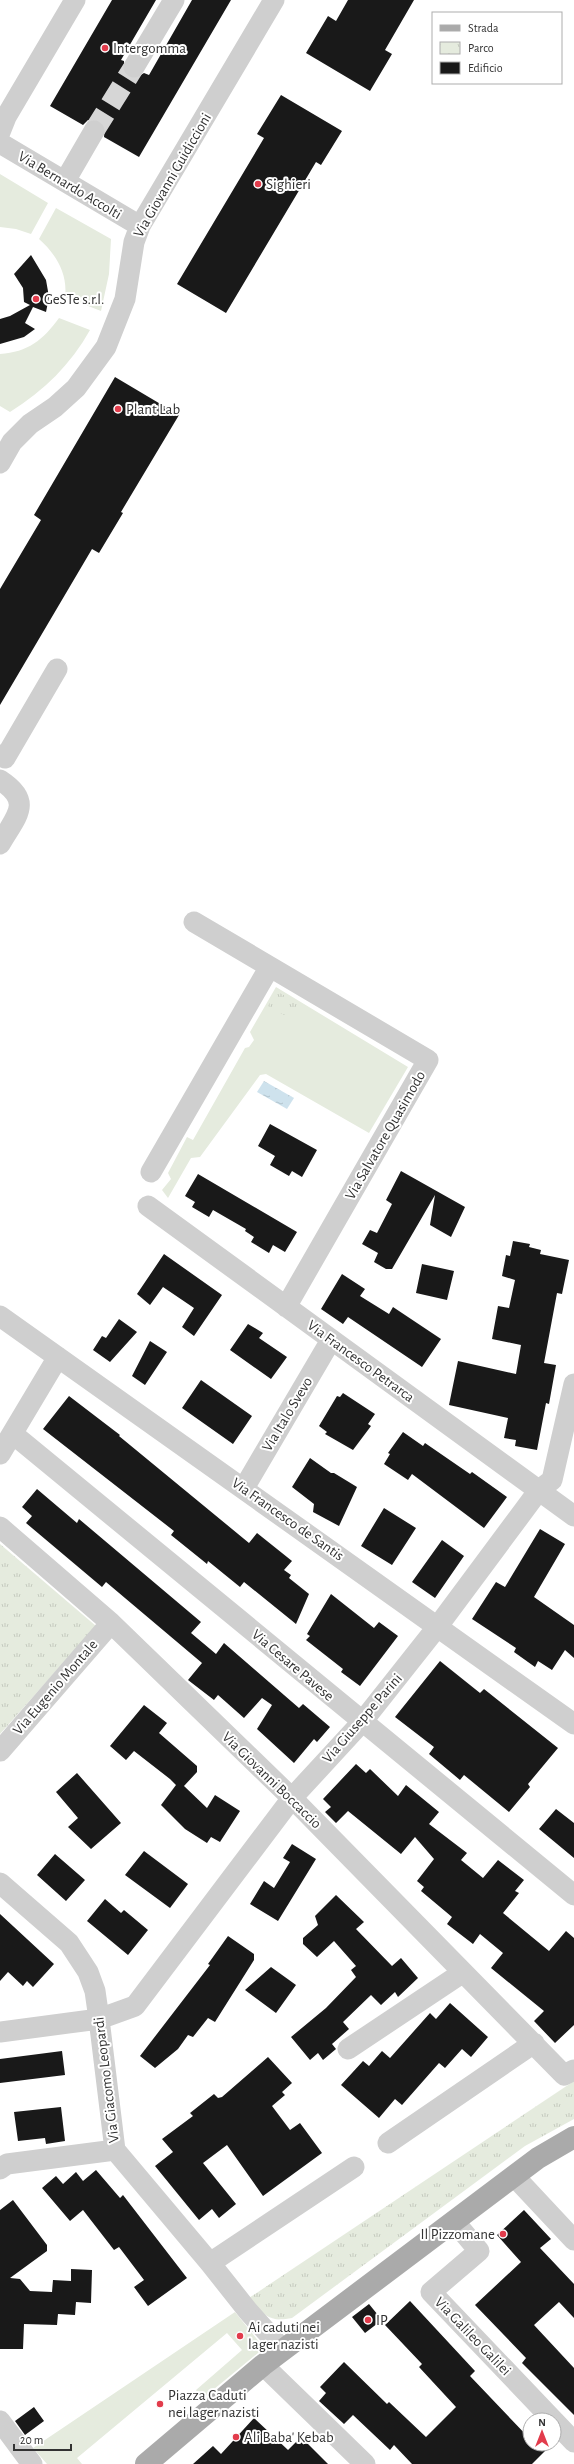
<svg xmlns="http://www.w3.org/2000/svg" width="574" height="2464" font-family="'Alegreya Sans',sans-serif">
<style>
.green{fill:#e5ebde}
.park{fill:url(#park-tufts)}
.water{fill:url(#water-ripples)}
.building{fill:#191919}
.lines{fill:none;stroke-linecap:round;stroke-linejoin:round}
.minor-tunnel{stroke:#d6d6d6;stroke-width:21;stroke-dasharray:21 10;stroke-linecap:butt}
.minor{stroke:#cfcfcf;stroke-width:21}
.major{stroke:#aaa;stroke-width:22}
.poi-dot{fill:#e23c4c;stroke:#fff;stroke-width:1.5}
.labels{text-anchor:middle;stroke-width:4;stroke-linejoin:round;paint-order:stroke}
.poi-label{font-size:15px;fill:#323232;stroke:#fff;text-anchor:start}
.street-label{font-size:15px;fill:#323232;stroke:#fff}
</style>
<defs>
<pattern id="park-tufts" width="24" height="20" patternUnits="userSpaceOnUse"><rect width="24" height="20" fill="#e5ebde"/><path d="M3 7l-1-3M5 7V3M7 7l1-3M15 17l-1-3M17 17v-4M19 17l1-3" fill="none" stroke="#c5cabf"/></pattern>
<pattern id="water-ripples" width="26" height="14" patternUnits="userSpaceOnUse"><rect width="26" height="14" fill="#cee2ed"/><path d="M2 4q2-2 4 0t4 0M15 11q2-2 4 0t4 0" fill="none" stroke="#b1c2cc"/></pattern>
</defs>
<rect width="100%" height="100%" fill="#fff"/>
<path class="green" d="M0,174l48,29 -17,31 -15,-5 -16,-2z
M56,208l55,31 -2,35 -8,37 -36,-14c3,-23 -9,-43 -26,-58z
M59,318l31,12c-19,34 -46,61 -80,82l-10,-6v-52c28,-2 43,-14 59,-36z
M276,987l132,80 -39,66 -103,-59 -6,1 -60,82 -9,1 -23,40 -6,-8 9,-11 -3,-6 19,-36 6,3 52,-92 4,-1 5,-7 -4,-8z
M235,2312l29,36 -62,51 -6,-9 46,-40 -15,-17 -150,125 5,6h-35l-14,-16z"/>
<path class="park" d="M276,991l24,13 -9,15 -23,-13z
M0,1544l96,82 -96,108z
M574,2081v38l-49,27 -233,172c-24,5 -28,-4 -43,-20z"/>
<path class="water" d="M264,1081l30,17 -7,11 -30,-17z"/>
<path class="building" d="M112,0h44l-35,60 3,1v12l10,6 10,-6 5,2 43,-75h39l-92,157 -35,-20 1,-12 -5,-5h-12l-5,5 -33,-19z
M348,0h66l-29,50 7,4 -22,37 -64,-38 22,-37 8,5z
M281,95l61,36 -21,34 -5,-3 -90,151 -49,-29 87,-146 -7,-4z
M31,255l15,25 3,17 -3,15 -13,-5 -8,16 10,6 -11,8 -24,7v-25l10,-3 20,-11 -6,-3 -1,-14 -9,-14z
M115,377l64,38 -58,97 2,1 -24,40 -7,-4 -92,156v-116l41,-69 -7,-5z
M270,1124l47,26 -15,27 -10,-6 -3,5 -19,-11 5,-9 -17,-10z
M401,1171l64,36 -14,30 -21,-12 5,-30 -43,74h-6l-12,-7 4,-9 -16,-9 8,-14 7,3 15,-29 -6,-4z
M198,1174l99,58 -12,20 -12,-7 -4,8 -18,-11 3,-5 -9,-6 1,-2 -33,-19 -4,7 -17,-10 3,-5 -10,-6z
M513,1241l17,3 -1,3 12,3 -1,4 29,6 -7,34 -5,-1 -13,70 12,2 -7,39 -3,-1 -9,47 -22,-4 1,-6 -12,-2 4,-20 -59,-13 9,-44 58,13 5,-29 -29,-6 6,-33 11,2 6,-28 -13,-4 4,-21 4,1z
M164,1254l58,41 -28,41 -12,-9 12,-19 -31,-21 -13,18 -13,-11z
M422,1264l32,7 -7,29 -31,-7z
M342,1274l23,15 -5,7 29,18 4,-7 48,32 -19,28 -74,-50 -5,7 -22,-15z
M119,1319l18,13 -27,30 -17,-12 9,-14 4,2z
M248,1324l15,9 -4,5 28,19 -16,22 -41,-29z
M150,1341l17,11 -22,33 -13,-9z
M201,1380l51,36 -19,28 -51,-36z
M343,1393l32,21 -7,10 3,2 -18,24 -28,-16 2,-2 -8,-6 18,-30 3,1z
M69,1396l51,39 -1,1 130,107 8,-10 35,28 -8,9 7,5 -2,3 20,16 -13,30 -52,-42 -4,5 -32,-26 -1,3 -36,-29 3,-4 -131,-102z
M403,1432l20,14 2,-3 45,31 2,-2 35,25 -23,31 -72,-54 -4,6 -24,-16 6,-10 -2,-1z
M310,1458l21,15h3l23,14 -18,39 -26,-14 1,-8 -22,-17z
M37,1489l40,34 2,-4 122,103 -10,11 25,21 8,-11 75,65 4,-4 27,23 -13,15 -3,-3 -20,24 -37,-34 15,-24 -10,-7 -18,20 -26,-23 -4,5 -26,-20 14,-17 -96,-81 -4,5 -76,-64 6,-7 -10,-9z
M384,1508l32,20 -24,37 -31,-19z
M540,1529l25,15 -31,53 40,28v33l-9,-8 -13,20 -14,-9 -3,6 -21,-15 2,-4 -44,-29 24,-37 9,5z
M442,1540l22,16 -29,42 -23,-16z
M331,1594l43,34 5,-6 19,14 -38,50 -19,-14 2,-3 -37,-29 4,-4 -3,-2z
M440,1661l40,32 4,-4 74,59 -30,36 2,3 -21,25 -45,-37 -4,5 -31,-26 5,-7 -39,-30z
M144,1705l23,18 -8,10 38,33v6l-13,14 23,22 8,-13 25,16 -20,31 -9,-5 -4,6 -22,-14 -24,-24 15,-20 -6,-6 -36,-28 -8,9 -16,-14z
M356,1764l10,9 4,-4 28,27 8,-11 33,27 -10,12 38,29 -6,7 22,18 15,-18 26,20 -9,11 4,2 -16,20 46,38 17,-20 8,7v87l-19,18 -21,-22 10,-10 -53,-43 12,-15 -23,-19 -7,10 -26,-20 5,-7 -31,-26 3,-4 -7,-6 17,-22 -19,-22 -14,17 -53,-43 -12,12 -11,-11 6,-5 -8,-8z
M77,1773l44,50 -30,26 -23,-22 10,-9 -22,-26z
M556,1809l18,14v35l-35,-29z
M292,1844l24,15 -38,62 -28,-17 14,-23 10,7 16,-26 -7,-4z
M144,1851l44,33 -18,24 -45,-33z
M55,1854l30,26 -19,21 -29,-26z
M336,1895l28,27 -8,7 36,37 9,-8 17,20 -20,19 -3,-5 -14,13 -10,-10 -28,27 6,7 -17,15 4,5 -13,11 -5,-7 -8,7 -19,-23 35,-29 30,-31 -5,-7 5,-4 -22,-25 -17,16 -14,-13v-6l15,-13 -3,-9z
M105,1899l16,14 3,-3 24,20 -20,25 -41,-34z
M0,1914l54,50 -21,23 -6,-6 -4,5 -15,-14 -8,9z
M228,1936l26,18v6l-39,62 -7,-4 -15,19 -5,-2 -10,14 -23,19 -15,-12 70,-91 -2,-1z
M271,1967l25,18 -20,28 -31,-23z
M450,2003l38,34 -17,20 -9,-8 -17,19 -6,-5 -37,42 -7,-6 -16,19 -38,-33 22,-24 6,5 13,-15 8,7 40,-45 6,6z
M62,2051l3,24 -65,8v-24z
M268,2057l24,26 -10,9 3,3 -13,11 18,24 10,-7 22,30 -59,43 -36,-51 -24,18 33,41 -17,14 -7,-9 -13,11 -44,-54 18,-14 -11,-13 31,-23 -3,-3 24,-19 4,4 4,-1z
M61,2107l4,34 -19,3 -1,-6 -27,3 -4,-29z
M96,2170l24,28 3,-3 64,83 -39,28 -14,-19 10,-7 -25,-33 -5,3 -31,-40 -13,11 -28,-33 14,-12 7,8 13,-12 7,9z
M13,2200l34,45v6l-37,27 10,1 10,12 22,1 1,-12 18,1v-12l21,1 -1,33 -15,-1 -1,13 -17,-1 -1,11 -33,-1 -1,25h-23v-139z
M524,2210l27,29 -11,9 34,36v34l-15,-16 -25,23 40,43v47l-52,-52 4,-5 -51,-53 46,-43 -24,-27z
M410,2301l65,70 -5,5 60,63v5h22l-20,20h-120l-18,-19 -4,5 -37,-35 -9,9 -25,-23 7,-8 -6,-6 24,-25 43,42 2,-2 37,35 30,-30 -37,-40 3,-3 -37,-39z
M369,2304l13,16 -17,13 -13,-16z
M34,2407l10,14 -19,14 -10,-14z
M254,2418l34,32 13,-13 27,27h-135l20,-18 8,8z"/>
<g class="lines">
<path class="minor-tunnel" d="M94,131l40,-64"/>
<path class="minor" d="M134,67l40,-67
M0,132l6,-15 69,-117
M0,143l140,83
M65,181l29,-50
M0,463l12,-21 18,-18 25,-17 21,-19 30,-41 19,-48 9,-57 6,-16 134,-226
M0,755l5,3 52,-89
M0,780c34,22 16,36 0,64
M194,922l234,138 -142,247
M151,1172l118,-204
M148,1206l426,310
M0,1316l574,408
M13,1434l561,461
M0,1454l58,-97
M244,1488l87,-148
M0,1527l111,96 187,181 266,271 10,-5
M0,1751l111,-128
M0,1883l69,60 19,29 7,19 4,28 16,131 95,113 38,48 35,39
M0,2032l99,-13 36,-13 157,-208 70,-76 76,-96 101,-136 13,-10 22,-96
M348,2049l114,-76
M388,2143l146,-100
M0,2169l7,-5 108,-14
M514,2176l60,64
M454,2221l25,30 -48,41 122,128
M210,2263l144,-96
M263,2365l102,99
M0,2421l32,43
M554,2421l20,21"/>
<path class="major" d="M146,2464l117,-99 275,-207 36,-21"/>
</g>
<g class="poi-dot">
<circle cx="105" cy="48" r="4"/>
<circle cx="258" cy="184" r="4"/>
<circle cx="36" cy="299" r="4"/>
<circle cx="118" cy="409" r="4"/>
<circle cx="503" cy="2234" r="4"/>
<circle cx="368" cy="2320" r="4"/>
<circle cx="240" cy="2336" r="4"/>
<circle cx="160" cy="2404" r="4"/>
<circle cx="236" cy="2437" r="4"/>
</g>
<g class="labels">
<g class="poi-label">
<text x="113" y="53">Intergomma</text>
<text x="266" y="189">Sighieri</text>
<text x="44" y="304">GeSTe s.r.l.</text>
<text x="126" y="414">Plant Lab</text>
<text x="495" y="2239" text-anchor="end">Il Pizzomane</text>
<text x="376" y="2325">IP</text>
<text x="248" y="2332">Ai caduti nei<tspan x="248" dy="17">lager nazisti</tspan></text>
<text x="168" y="2400">Piazza Caduti<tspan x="168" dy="17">nei lager nazisti</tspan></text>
<text x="244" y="2442">Ali Baba' Kebab</text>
</g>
<g class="street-label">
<text transform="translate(172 175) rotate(-60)" y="5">Via Giovanni Guidiccioni</text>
<text transform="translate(70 185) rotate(31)" y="5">Via Bernardo Accolti</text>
<text transform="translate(385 1135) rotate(-60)" y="5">Via Salvatore Quasimodo</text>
<text transform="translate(361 1361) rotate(36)" y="5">Via Francesco Petrarca</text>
<text transform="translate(287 1414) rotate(-59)" y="5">Via Italo Svevo</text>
<text transform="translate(288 1519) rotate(35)" y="5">Via Francesco de Santis</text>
<text transform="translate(293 1665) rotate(40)" y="5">Via Cesare Pavese</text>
<text transform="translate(55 1687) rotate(-49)" y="5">Via Eugenio Montale</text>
<text transform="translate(362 1718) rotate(-49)" y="5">Via Giuseppe Parini</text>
<text transform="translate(272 1780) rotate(44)" y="5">Via Giovanni Boccaccio</text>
<text transform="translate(106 2080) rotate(-97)" y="5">Via Giacomo Leopardi</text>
<text transform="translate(473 2336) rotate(46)" y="5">Via Galileo Galilei</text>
</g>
</g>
<rect x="432" y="12" width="130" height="72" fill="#ffffff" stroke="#adadad"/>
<rect x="440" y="25" width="20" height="6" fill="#aaaaaa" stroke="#adadad"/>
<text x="468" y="32" font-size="12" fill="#323232">Strada</text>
<rect x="440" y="42" width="20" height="12" fill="url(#park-tufts)" stroke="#adadad"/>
<text x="468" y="52" font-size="12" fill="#323232">Parco</text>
<rect x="440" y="62" width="20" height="12" fill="#191919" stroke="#adadad"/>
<text x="468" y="72" font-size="12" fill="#323232">Edificio</text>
<g transform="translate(542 2432)"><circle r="19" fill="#ffffff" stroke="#adadad"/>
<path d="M0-3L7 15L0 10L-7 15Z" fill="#e23c4c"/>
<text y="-6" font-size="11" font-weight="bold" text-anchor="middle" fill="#323232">N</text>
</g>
<path d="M14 2444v6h57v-6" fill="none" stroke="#323232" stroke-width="2"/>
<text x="20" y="2444" font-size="12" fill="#323232" stroke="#ffffff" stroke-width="3" paint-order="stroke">20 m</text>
</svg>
